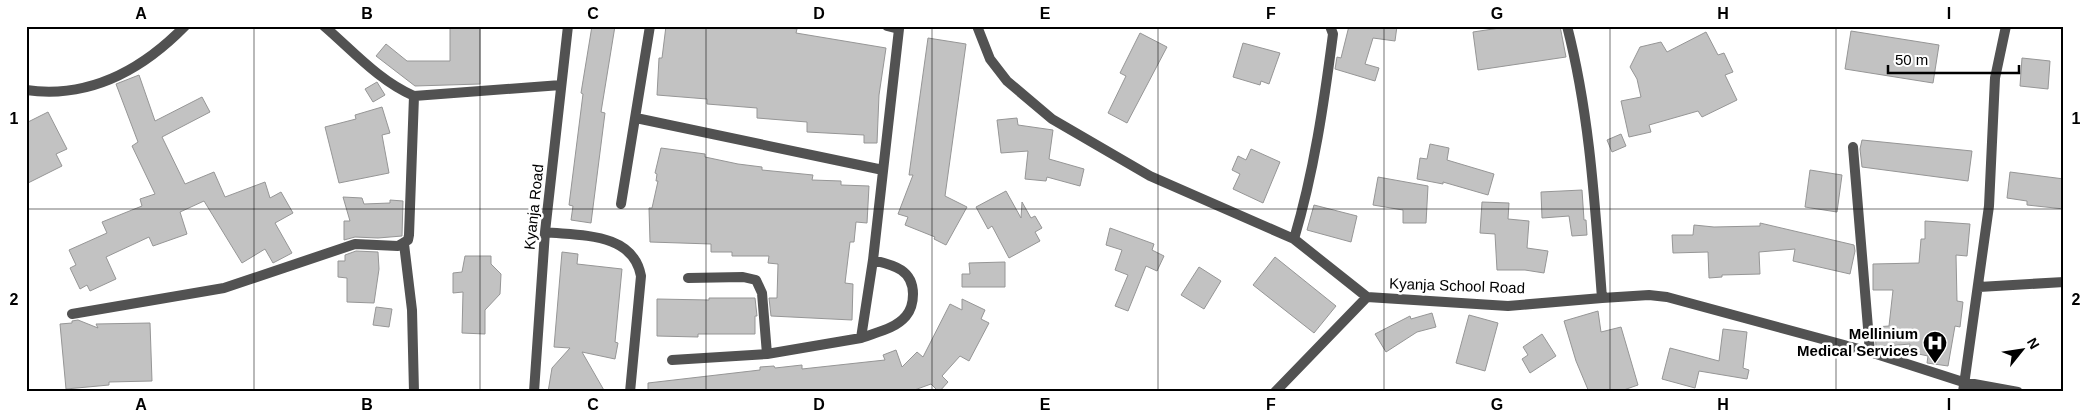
<svg xmlns="http://www.w3.org/2000/svg" width="2090" height="418" font-family="Arial,sans-serif">
<style>
.building{fill:#c2c2c2;stroke:#969696}
.lines{fill:none;stroke-linecap:round;stroke-linejoin:round}
.street{stroke:#525252;stroke-width:10}
.grid{fill:none;stroke:#000;stroke-width:1;stroke-opacity:0.55}
.labels{text-anchor:middle;stroke-width:5;stroke-linejoin:round;paint-order:stroke}
.street-label{font-size:15px;fill:#000;stroke:#fff}
.poi-label{font-size:15px;font-weight:bold;fill:#000;stroke:#fff;text-anchor:end}
.neatline{fill:none;stroke:#000;stroke-width:2}
.grid-label{font-size:16px;text-anchor:middle;font-weight:bold;fill:#000}
</style>
<rect width="100%" height="100%" fill="#fff"/>
<path class="building" d="M450,26h30v58l-65,2 -39,-30 10,-12 21,17h43z
M592,26h23l-14,86 4,1 -14,110 -20,-3 2,-14 -4,-1 14,-111 -2,-1z
M666,26h113l18,3 -1,4 90,15 -7,47 -2,48h-13v-8l-57,-3v-10l-50,-4v-10l-50,-4v-5l-50,-4 2,-37h3z
M1349,26h48l-2,15 -22,-3 -8,26 14,4 -4,13 -40,-12 2,-12 4,1z
M1513,26h47l6,31 -88,13 -5,-38z
M1851,31l88,14 -6,38 -88,-14z
M1706,32l12,23 6,-2 9,19 -8,3 12,25 -35,17 -4,-6 -49,14 2,7 -22,5 -8,-36 20,-4 -4,-18 -7,-12 10,-20 21,-5 6,10z
M1140,33l27,14 -40,76 -19,-10 18,-37 -6,-3z
M928,38l38,6 -21,152 22,11 -21,38 -12,-6 1,-2 -30,-12 3,-8 -10,-3 15,-39h-4z
M1243,43l37,10 -11,31 -8,-3 -1,4 -27,-8z
M2022,58l28,3 -2,28 -28,-3z
M139,75l16,46 47,-24 8,15 -48,25 23,47 29,-12 11,25 40,-15 5,16 11,-6 12,21 -18,10 17,30 -19,10 -8,-14 -23,14 -38,-62 -24,11 7,22 -34,12 -4,-9 -43,20 10,22 -26,12 -3,-6 -7,4 -10,-21 6,-3 -7,-15 38,-17 -5,-11 40,-16 -2,-7 15,-5 -23,-48 6,-4 -22,-58z
M377,82l8,13 -12,7 -8,-13z
M382,107l8,26 -8,2 7,38 -50,10 -14,-56 31,-8 -1,-4z
M48,112l19,37 -11,5 6,12 -36,18v-61z
M1017,118l1,7 35,5 -4,29 35,10 -4,17 -33,-9 -1,4 -21,-2 3,-28 -27,2 -4,-33z
M1621,134l5,12 -14,6 -5,-12z
M1862,140l110,11 -4,30 -106,-14 -2,-18z
M1430,144l19,4 -2,12 47,14 -6,21 -45,-13v2l-26,-5 3,-21 7,1z
M661,148l44,6v3l33,7 24,3v3l51,5 -1,5 29,1v4l28,1 -2,37 -11,-1 -2,20h-4l-5,41 8,1 -1,36 -81,-4 -2,-18h8l1,-34 -10,-1 1,-7h-37v-4h-21v-8l-61,-2 -1,-34h3l6,-27h-2l1,-7 -2,-1z
M1251,149l29,13 -17,41 -30,-14 7,-15 -8,-4 6,-14 8,4z
M1810,170l32,5 -5,37 -32,-5z
M2010,172l54,7v30l-37,-4v-4l-20,-3z
M1378,177l50,9 -2,37h-23v-13l-30,-5z
M1582,190l2,30h2l1,15 -15,1 -3,-20 -27,2 -1,-26z
M1006,191l15,27 1,-16 9,16 4,-2 7,12 -7,4 5,9 -31,17 -17,-32 -4,3 -12,-22z
M343,197l19,1 2,6 26,-1v-3l13,1 -1,35 -24,2 -23,-1 -11,3v-19h6z
M1482,202l27,1 -1,16 21,2 -2,27 21,3 -4,22 -19,-3h-28l-2,-36 -15,-1z
M1314,205l43,11 -6,26 -44,-12z
M1925,221l45,3 -3,32 -11,-1 1,46 6,1 -3,25 -5,-1 -7,40 -21,-3 1,-7 -19,-4 1,-8 -34,3 -1,-20 14,-1 4,-36h-20v-26l46,-1 2,-24h4z
M1760,223l94,22 1,6 -5,23 -57,-13 2,-12 -36,3 1,22 -38,1v2l-13,1 -1,-26 -35,1 -1,-18h21l1,-10 20,2 46,-1z
M1110,228l44,16 -2,6 12,6 -7,15 -11,-5 -18,45 -13,-5 13,-31 -13,-5 7,-20 -16,-5z
M356,251l22,1 1,17 -5,34 -27,-1v-24l-9,-1v-16h7v-6z
M562,252l16,2 -1,10 45,5 -7,73 3,1 -3,16 -33,-7 23,40h-57l4,-24 18,-20 -16,-1z
M465,256h26v8l10,10 -1,20 -15,16v24l-23,-1 1,-41 -10,1v-20l9,-1z
M1275,257l61,49 -22,27 -61,-48z
M1005,262v25h-43v-13h8l-1,-11z
M1199,267l22,14 -17,28 -23,-14z
M709,298h46l2,18h-2v18h-57v3l-41,-1v-37l52,1z
M962,299l23,11 -4,9 8,4 -20,38 -9,-5 -18,20 6,6 -9,10 -8,-8 -22,8h-261v-9l112,-13v-3l14,-1 1,2 27,-3v4l83,-9 -2,-5 13,-5 6,17 15,-15 6,5 27,-53 12,6z
M376,307l16,2 -3,18 -16,-2z
M1598,311l3,21 20,-5 17,58 -20,7h-29l-13,-31 -12,-40z
M1432,313l4,14 -19,5 -31,20 -11,-18 35,-18 1,3z
M1469,315l29,8 -13,48 -29,-8z
M78,320l20,8 -2,-4 54,-1 2,58 -43,1v3l-43,4 -6,-65 12,-1v-2z
M1723,329l24,3 -4,36 6,2 -2,9 -48,-8 -4,17 -33,-9 8,-31 49,13z
M1542,334l14,22 -26,17 -8,-14 6,-4 -5,-8z"/>
<g class="lines">
<path class="street" d="M324,26c28,24 55,55 90,70l147,-11
M977,26l13,33 17,22 45,38 98,57 144,63 73,58 141,9 94,-8 47,-3 18,2 203,55 93,30 55,10
M1567,26c23,89 28,180 35,272
M26,90c63,9 116,-20 159,-64
M636,118l247,52
M1853,147l17,205
M621,204l29,-178
M545,232c35,4 88,0 96,44l-11,116
M1294,239c20,-67 30,-136 39,-205l-3,-8
M404,244l8,66 2,82
M688,278l55,-1 13,3 6,13 5,61
M1979,287l85,-5
M72,314l152,-26 131,-44 43,2 10,-6 1,-5 5,-139
M861,338c16,-6 34,-9 45,-22 5,-6 7,-15 7,-22 0,-25 -20,-29 -40,-34
M672,360l95,-6 94,-16 12,-78 26,-231 -12,-3
M534,392l11,-160 23,-206
M1275,392l92,-95
M1963,392l26,-186 6,-128 11,-52"/>
</g>
<path class="grid" d="M254,26v366M480,26v366M706,26v366M932,26v366M1158,26v366M1384,26v366M1610,26v366M1836,26v366M26,209h2038"/>
<defs>
<symbol id="hospital-pin" viewBox="-11 -11 22 30"><path d="M0 17L-7.5 6A9.5 9.5 0 1 1 7.5 6Z" fill="#000" stroke="#fff"/><path d="M-5-5h3v3.5h4V-5h3V5h-3V1.5h-4V5h-3Z" fill="#fff"/></symbol>
</defs>
<g fill-rule="evenodd">
<use href="#hospital-pin" x="1921" y="329" width="28" height="38"/>
</g>
<g class="labels">
<g class="street-label">
<text transform="translate(534 207) rotate(-84)" y="5">Kyanja Road</text>
<text transform="translate(1457 286) rotate(2)" y="5">Kyanja School Road</text>
</g>
<g class="poi-label">
<text x="1918" y="339">Mellinium<tspan x="1918" dy="17">Medical Services</tspan></text>
</g>
</g>
<rect width="2090" height="418" fill="none" stroke="#ffffff" stroke-width="55"/>
<g transform="translate(2022 350) rotate(60)" stroke="#ffffff" stroke-width="4" paint-order="stroke">
<path d="M0-4L9 19L0 12L-9 19Z" fill="#000000"/>
<text y="-8" font-size="14" font-weight="bold" text-anchor="middle" fill="#000000">N</text>
</g>
<path d="M1888 65v8h131v-8" fill="none" stroke="#000000" stroke-width="2.5"/>
<text x="1895" y="65" font-size="15" fill="#000000" stroke="#ffffff" stroke-width="4" paint-order="stroke">50 m</text>
<rect x="28" y="28" width="2034" height="362" class="neatline"/>
<g class="grid-label">
<text x="141" y="19">A</text>
<text x="367" y="19">B</text>
<text x="593" y="19">C</text>
<text x="819" y="19">D</text>
<text x="1045" y="19">E</text>
<text x="1271" y="19">F</text>
<text x="1497" y="19">G</text>
<text x="1723" y="19">H</text>
<text x="1949" y="19">I</text>
<text x="14" y="124">1</text>
<text x="2076" y="124">1</text>
<text x="14" y="305">2</text>
<text x="2076" y="305">2</text>
<text x="141" y="410">A</text>
<text x="367" y="410">B</text>
<text x="593" y="410">C</text>
<text x="819" y="410">D</text>
<text x="1045" y="410">E</text>
<text x="1271" y="410">F</text>
<text x="1497" y="410">G</text>
<text x="1723" y="410">H</text>
<text x="1949" y="410">I</text>
</g>
</svg>
